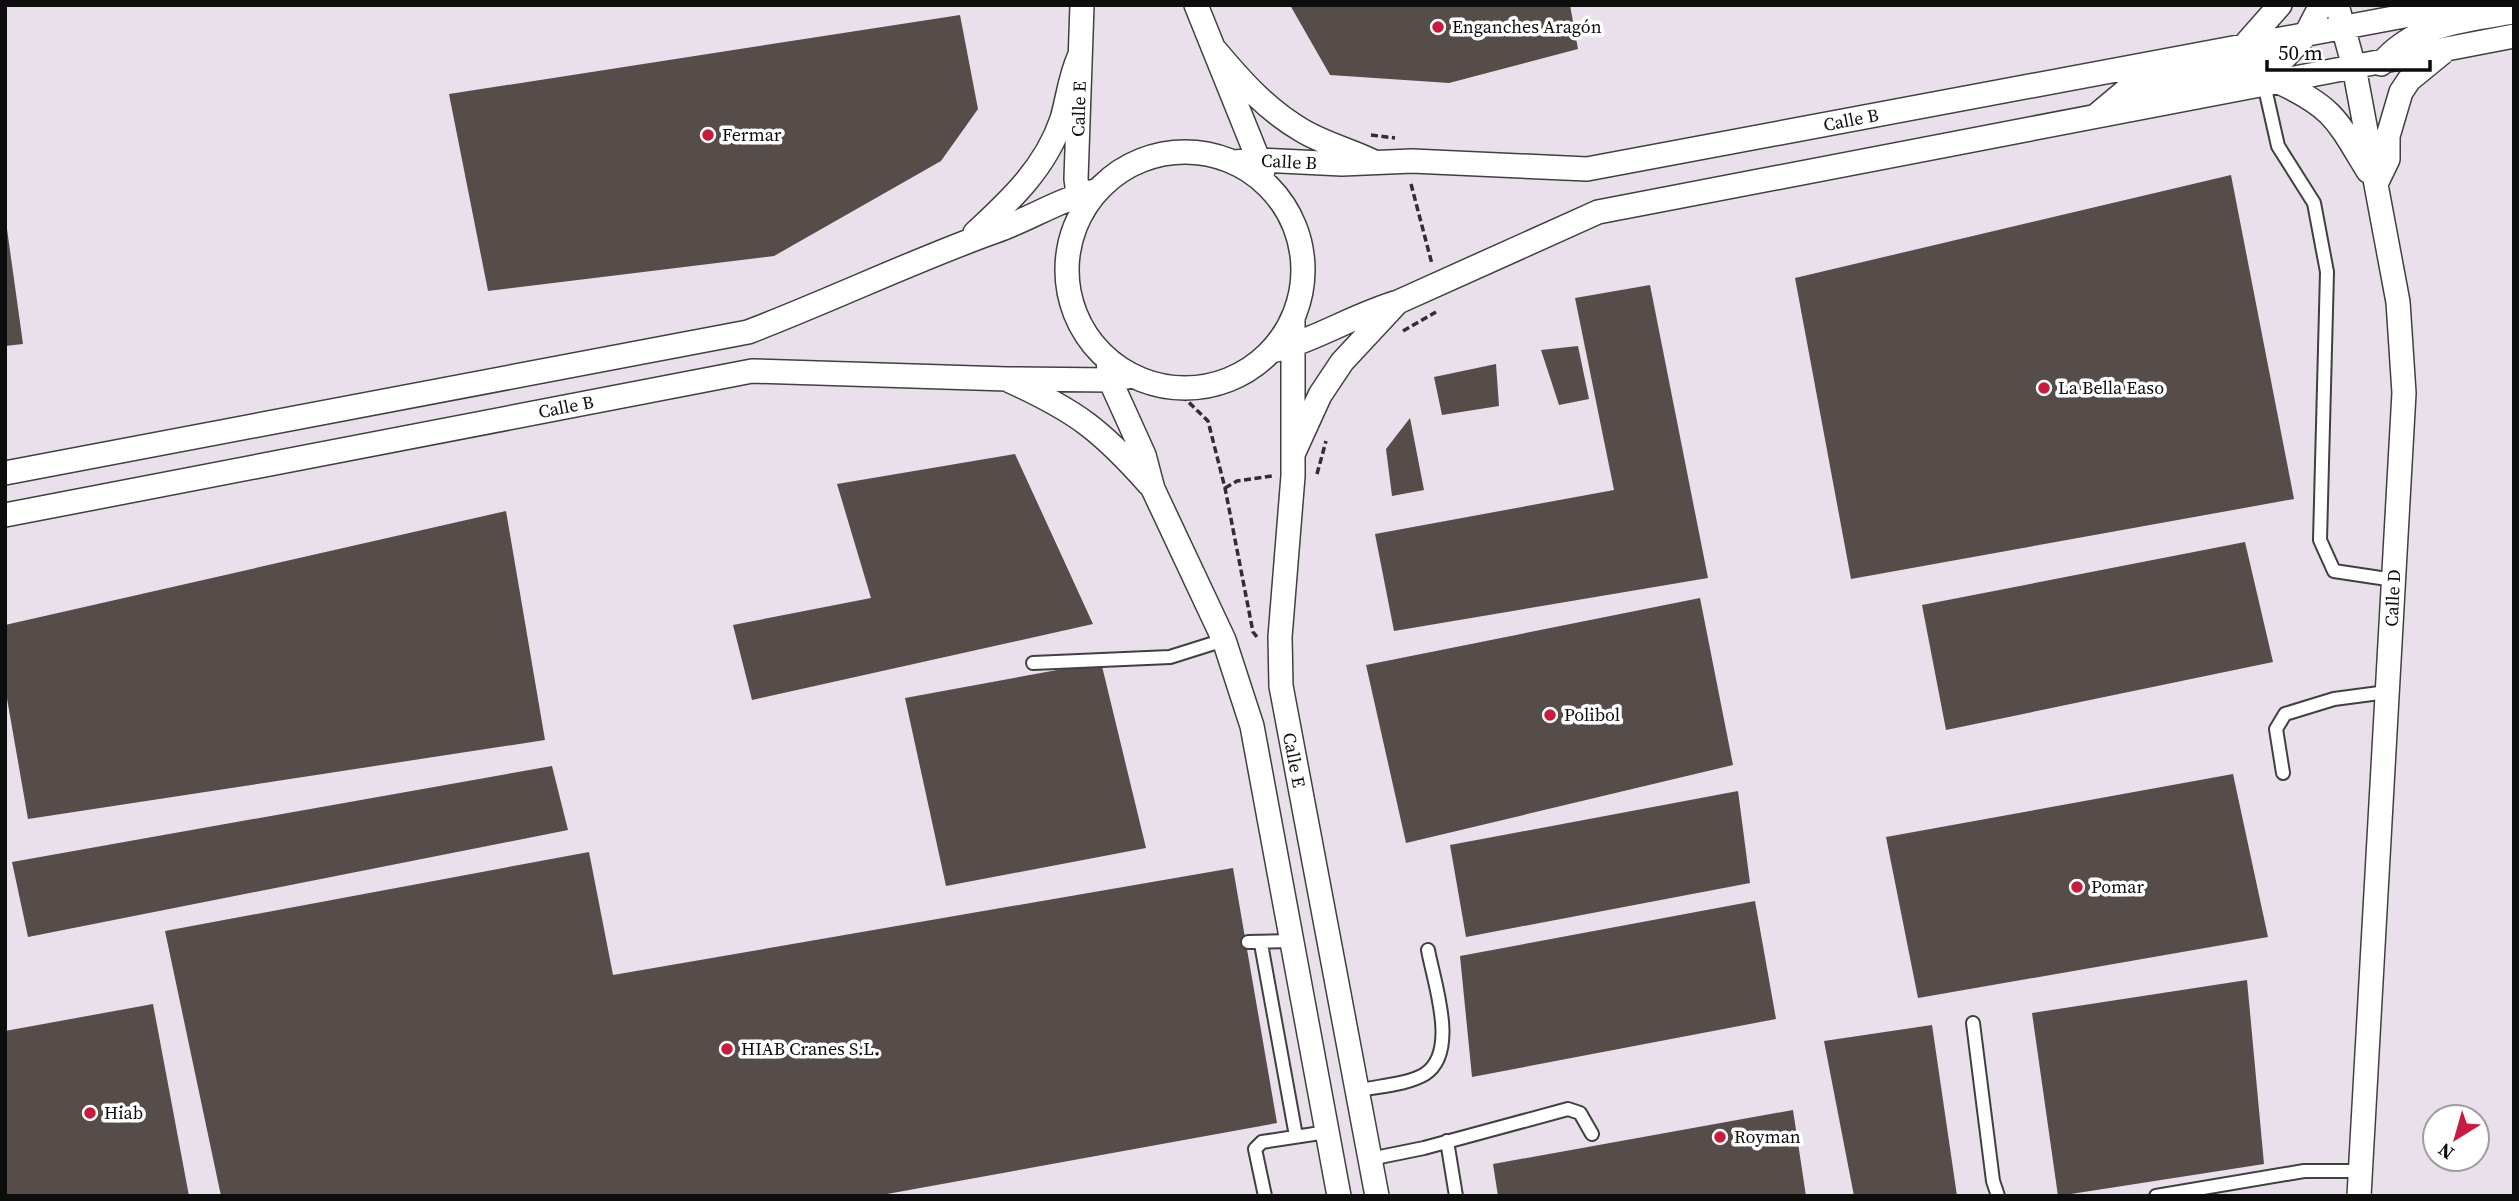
<svg xmlns="http://www.w3.org/2000/svg" width="2519" height="1201" font-family="'Source Serif 4',serif">
<style>
.industrial{fill:#e9e0ec;fill-rule:evenodd}
.building{fill:#564c49}
.lines{fill:none;stroke-linecap:round;stroke-linejoin:round}
.service-casing{stroke:#404040;stroke-width:16}
.minor-casing{stroke:#404040;stroke-width:26}
.path{stroke:#2f2f2f;stroke-width:3.5;stroke-dasharray:7 3.5;stroke-linecap:butt}
.service{stroke:#fff;stroke-width:12}
.minor{stroke:#fff;stroke-width:23}
.poi-dot{fill:#c61c3f;stroke:#fff;stroke-width:2.5}
.labels{text-anchor:middle;stroke-width:7;stroke-linejoin:round;paint-order:stroke}
.poi-label{font-size:18px;fill:#0d0d0d;stroke:#fff;text-anchor:start}
.street-label{font-size:18px;fill:#0d0d0d;stroke:#fff}
</style>
<rect width="100%" height="100%" fill="#fff8ed"/>
<path class="industrial" d="M5,5h2509v1191h-2509zM2435,1117h42v42h-42z"/>
<path class="building" d="M1290,5h280l8,44 -129,34 -119,-8z
M960,15l18,94 -37,52 -167,95 -286,35 -39,-197z
M2231,175l63,324 -443,80 -56,-301z
M7,229l16,115 -18,2v-116z
M1650,285l58,293 -314,53 -19,-97 239,-44 -39,-192z
M1578,346l11,53 -30,6 -18,-55z
M1496,364l3,42 -57,9 -8,-38z
M1410,418l14,72 -32,6 -6,-47z
M1015,454l78,170 -341,76 -19,-75 138,-27 -34,-114z
M506,511l39,229 -517,79 -23,-132v-62z
M2245,542l28,120 -327,68 -24,-125z
M1700,598l33,167 -327,78 -40,-178z
M1101,662l45,186 -200,38 -41,-188z
M552,766l16,64 -540,107 -16,-75z
M2233,774l35,163 -350,61 -32,-161z
M1738,791l12,92 -284,54 -16,-92z
M589,852l24,123 620,-107 44,255 -401,73h-655l-56,-265z
M1755,901l21,118 -304,58 -12,-121z
M2247,980l17,184 -206,32 -26,-183z
M153,1004l36,192h-184v-165z
M1932,1025l25,171h-103l-30,-155z
M1793,1110l13,86h-308l-5,-32z"/>
<g class="lines">
<defs>
<path id="service" d="M2264,84l14,62 36,57 13,69 -7,268 14,31 60,9
M1033,663l137,-6 54,-17
M2283,773l-7,-44 9,-15 49,-15 53,-7
M1248,942l43,-1
M1261,944l35,192
M1973,1023l20,158 5,15
M1356,1091c21,-5 51,-6 69,-17 34,-22 9,-91 3,-124
M1447,1141l9,55
M1370,1159l54,-11 144,-39 12,4 12,21
M1265,1196l-10,-47 7,-7 65,-10
M2156,1196l148,-25h56"/>
<path id="minor" d="M1196,5l67,166
M2337,5l17,62 44,235 6,91 -45,803
M2242,48l38,-43
M1216,51c26,31 52,60 87,80 22,13 47,19 69,30
M2381,64c33,-40 84,-44 133,-52
M2279,82c55,26 58,38 89,89
M2098,114l31,-26 115,-19 39,-10 22,-23 16,-31
M1067 270a118 118 0 1 1 236 0a118 118 0 1 1-236 0Z
M1234,162l26,-2 82,4 70,-3 175,8 876,-164
M2376,184l12,-25v-23l13,-44 8,-12 33,-27
M1080,208l-4,-29 6,-174
M975,233c36,-33 71,-66 87,-114 6,-21 8,-42 17,-62
M1293,319v157l-13,161 1,49 96,510
M1272,351c44,-11 82,-36 126,-49l200,-90 916,-176
M1108,360l2,20 34,75 9,34 71,151 28,86 87,470
M1010,381c66,30 91,49 139,103
M1294,452l26,-57 22,-33 54,-58
M5,473l743,-141c84,-32 164,-71 248,-101 34,-12 64,-32 99,-40
M5,515l747,-144 255,8 103,1 23,-4"/>
</defs>
<use href="#service" class="service-casing"/>
<use href="#minor" class="minor-casing"/>
<path class="path" d="M1371,135l24,3
M1411,184l21,80
M1403,331l33,-19
M1174,388l34,33 17,67 28,144 4,5
M1317,474l9,-33
M1225,488l12,-7 35,-5"/>
<use href="#service" class="service"/>
<use href="#minor" class="minor"/>
</g>
<g class="poi-dot">
<circle cx="1438" cy="27" r="7"/>
<circle cx="708" cy="135" r="7"/>
<circle cx="2044" cy="388" r="7"/>
<circle cx="1550" cy="715" r="7"/>
<circle cx="2077" cy="887" r="7"/>
<circle cx="727" cy="1049" r="7"/>
<circle cx="90" cy="1113" r="7"/>
<circle cx="1720" cy="1137" r="7"/>
</g>
<g class="labels">
<g class="poi-label">
<text x="1452" y="33">Enganches Aragón</text>
<text x="722" y="141">Fermar</text>
<text x="2058" y="394">La Bella Easo</text>
<text x="1564" y="721">Polibol</text>
<text x="2091" y="893">Pomar</text>
<text x="741" y="1055">HIAB Cranes S.L.</text>
<text x="104" y="1119">Hiab</text>
<text x="1734" y="1143">Royman</text>
</g>
<g class="street-label">
<text transform="translate(1079 109) rotate(-88)" y="6">Calle E</text>
<text transform="translate(1851 120) rotate(-11)" y="6">Calle B</text>
<text transform="translate(1289 162) rotate(3)" y="6">Calle B</text>
<text transform="translate(566 407) rotate(-11)" y="6">Calle B</text>
<text transform="translate(2393 598) rotate(-87)" y="6">Calle D</text>
<text transform="translate(1294 760) rotate(79)" y="6">Calle E</text>
</g>
</g>
<rect width="2519" height="1201" fill="none" stroke="#0d0d0d" stroke-width="14"/>
<g transform="translate(2456 1138) rotate(217)"><circle r="33" fill="#ffffff" stroke="#9e9e9e" stroke-width="2"/>
<path d="M0-5L12 26L0 18L-12 26Z" fill="#c61c3f"/>
<text y="-10" font-size="19" font-weight="bold" text-anchor="middle" fill="#0d0d0d">N</text>
</g>
<path d="M2267 60v10h163v-10" fill="none" stroke="#0d0d0d" stroke-width="3.5"/>
<text x="2278" y="60" font-size="21" fill="#0d0d0d" stroke="#ffffff" stroke-width="5" paint-order="stroke">50 m</text>
</svg>
